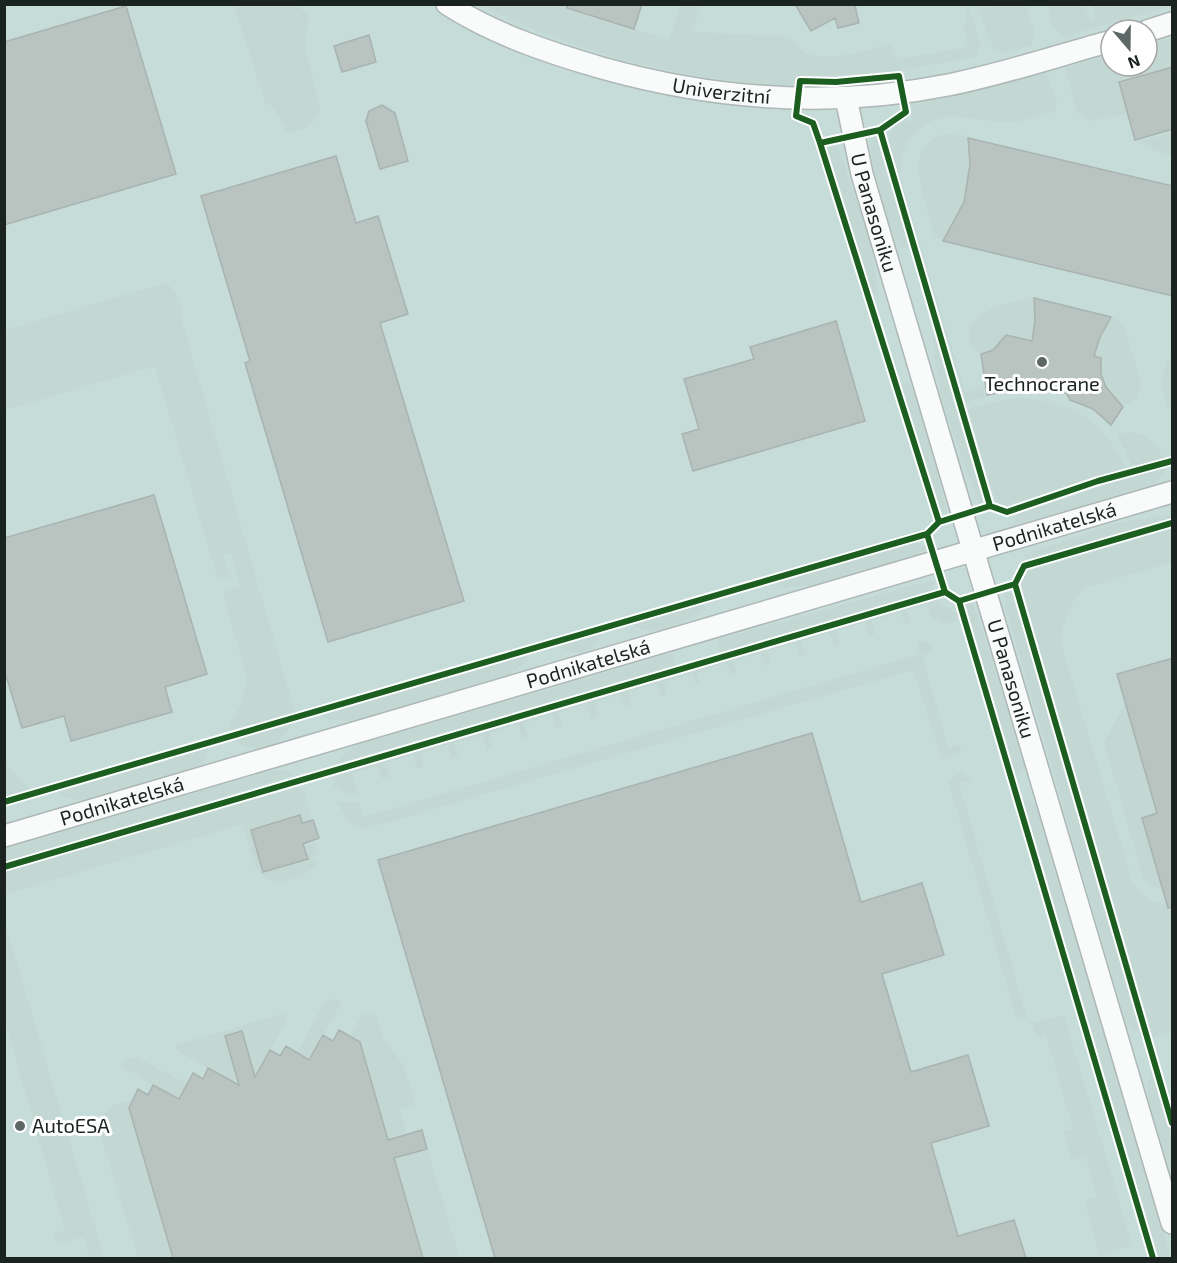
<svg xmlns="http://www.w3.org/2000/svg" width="1177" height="1263" font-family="'Exo 2',sans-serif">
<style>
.built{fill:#c6dcd8;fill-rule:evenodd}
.green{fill:#c3d7d3}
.building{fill:#b9c3c0;stroke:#a9b3b0;stroke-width:1.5}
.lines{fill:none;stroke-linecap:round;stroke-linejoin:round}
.minor-casing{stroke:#aeb8b6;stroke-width:24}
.minor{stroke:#f9fbfb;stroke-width:21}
.cycleway-casing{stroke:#fff;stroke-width:10}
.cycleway{stroke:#1b5e20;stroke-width:6}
.poi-dot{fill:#5d6765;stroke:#fff;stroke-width:2}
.labels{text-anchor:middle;stroke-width:6;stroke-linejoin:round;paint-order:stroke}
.street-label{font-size:20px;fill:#1b2321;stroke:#fff}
.poi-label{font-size:20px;fill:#1b2321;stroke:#fff}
</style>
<rect width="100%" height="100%" fill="#d8e5e2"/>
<path class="built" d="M5,5h1167v1253h-1167zM1111,30h36v36h-36z"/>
<path class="green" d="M234,5h61l13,9 -2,35 14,59 -8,15 -11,7 -14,2 -16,-28 -5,1z
M480,5h88v3l101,32 12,-35h21l-11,27 100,5c3,5 6,11 11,14 21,13 67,0 88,-8l5,17 73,-13 -4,-20 4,-12 -3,-10h3l13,40 -5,12 -91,16 -89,4 -1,10c-116,-9 -210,-30 -315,-82z
M977,5h5l2,3 11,-3h30l9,26 -2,14 -26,8 -12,-3z
M1048,5h37l5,17 6,-2 -4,-15 80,1 -110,31 -10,-11z
M1172,37v30l-53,15 8,31 -37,8 -13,-9 -12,-44 46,-14v12h36v-22z
M1047,72l10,31 -2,7 -4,3 -40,10 -61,-7c-34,6 -54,30 -49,64l64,211 17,-4 4,10 -20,5 -79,-260 9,-17 16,-5 -2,-16 35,-6z
M954,132l13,5c6,39 -2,72 -24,104l-8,-5c-10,-38 -39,-94 19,-104z
M1172,132v25l-31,-13 -1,-2z
M876,136l33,110 -8,3c-14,-25 -34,-84 -29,-112z
M837,145l33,95 8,54 -6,1 -45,-147z
M166,283c11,8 18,22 15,35l114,395 -64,19 -1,-8 13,-22 4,-24 -24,-85 18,-6 -10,-34 -8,3 7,21 -12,3 -63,-214 -150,44v-80z
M1033,298l2,23 -3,20 -25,-7 -14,16 -12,4c-8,-4 -12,-9 -12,-18 -1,-28 44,-33 64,-38z
M1112,317l8,4 5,7 16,55 -4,14 -14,10c-16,-14 -23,-28 -22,-49l-7,-2 6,-19z
M938,336l46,158v5l-5,5 -38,-107 -9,-59z
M1172,355v50l-4,2c-6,-19 -10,-36 4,-52z
M908,382l11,21 29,112 -12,-6 -37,-123z
M1014,398c54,3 92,19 111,72l-123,36 -7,-6 -27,-91z
M1130,432c19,3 27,10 33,27l-30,9 -16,-34z
M1164,467l-1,9 -12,11 -137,38 2,-9 6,-4z
M1172,514v5l-134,40 -12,-1 -2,-3 89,-31z
M1172,529v33l-91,27v4c-14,13 -19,31 -20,51l71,237c9,14 24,26 40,22v130l-19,5 -133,-455 9,-12z
M913,541l14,7 -10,6 -98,31 -42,3v-5l5,-4z
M928,581h8l-5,10 -211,61 -3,-12z
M1004,591l9,2 3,7 127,436 -13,-9 -5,-7 -119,-412z
M935,600l24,15 1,4 -16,5 -13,-7 -4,-13 -21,6 4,13 -5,2 -4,-13 -30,9 4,13 -6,1 -4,-13 -29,9 4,13 -6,2 -4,-13 -28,8 3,13 -5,1 -4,-12 -28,8 3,13 -5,2 -5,-13 -28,8 4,14 -6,1 -5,-13 -28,9 3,12 -5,2 -4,-13 -28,9 4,13 -7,2 -4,-14 -29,9 4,14 -6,2 -5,-14 -27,8 4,15 -6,2 -5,-15 -28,8 3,14 -6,2 -4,-14 -28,9 4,14 -6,2 -4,-15 -29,9 4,14 -6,2 -4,-14 -28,8 3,13 -6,2 -4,-13 -28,8 4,14 -7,2 -4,-14 -28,8 4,14 -7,2 -4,-13 -27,7 6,20 -7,2 -16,-8v-12l7,-2z
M972,601l54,161 -1,6 -10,9 -49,-167 1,-6z
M701,603l5,7c-26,13 -47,30 -75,14z
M602,632c-10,24 -26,26 -46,13z
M916,640l11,2 8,9 -13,4 26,93 13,-4 -1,8 -18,8 -29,-90 -545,158 -13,-1 -8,-7 -9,-18h21l5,15 556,-163z
M673,653l3,12 -340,99 10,-13 13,-7z
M528,654l-5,11 -17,11 -154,45 -23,-1 -8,-5z
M1125,703l32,110 -15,5 18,63 10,10 -19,-5 -8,-9 -39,-134z
M292,723c-9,23 -37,33 -57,17z
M209,748l-5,14 -7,5 -113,34 -16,-3 -10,-6z
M5,757l3,9 22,24 -25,8z
M284,770l11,5 -290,87v-14l266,-77z
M962,772l10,7 -13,4 68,235 -10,2 -69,-240z
M297,785l7,8 7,25 -9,3 -2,-6 -49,15 12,42 45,-14 -4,-12 13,-3v9l-5,7 6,5c-16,14 -46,28 -61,5 -8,-13 -9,-32 -14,-45l-238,70v-23z
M1022,798l8,2 8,9 133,449h-14z
M5,923l99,335h-14l-7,-21 -27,7 -3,-10 12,-4 -60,-208z
M332,999h5l4,4 -26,47 2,7 -25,6 31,-58z
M366,1013l10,4 7,21 20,27 12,39 -16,5 13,44 15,-4 33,109h-37l-63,-214 -15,2 17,-31z
M282,1014h3l2,6 -25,45 1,7 -38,11 -2,-7 -47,-26v-5z
M1064,1015l68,230 -32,11 -16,-56 13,-4 -12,-40 -13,4 -8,-28 9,-3 -27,-94 -9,3 -5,-15z
M136,1057l60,32v3l-26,8 -2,-7 -47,-27 1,-5z
M1152,1068l20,71v44c-8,-29 -35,-89 -20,-115z
M132,1100l8,5 -10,6 43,147h-35l-38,-126c-2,-21 13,-29 32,-32z"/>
<path class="building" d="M567,4h75l-8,25 -67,-21z
M795,4h63l-3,2 4,17 -21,5 -3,-10 -24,13z
M126,6l50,168 -172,51v-183z
M369,35l7,27 -34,10 -8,-26z
M1173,67v62l-38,11 -16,-58z
M382,105l13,8 13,48 -28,8 -14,-48 3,-10z
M968,138l205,48v110l-230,-55 21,-39 6,-38z
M336,156l20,67 22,-7 30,98 -28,9 84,278 -136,41 -83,-279 5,-2 -49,-165z
M1034,298l77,19 -11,20 -6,19 7,2v16l5,13 17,20 -12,18 -18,-16 -23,-9 -4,-7 -14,-1 -12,-5 -6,4 -15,-2 -32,6 -6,-41 12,-4 13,-15 26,6 3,-20z
M836,321l29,100 -172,50 -11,-37 17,-5 -15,-50 70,-20 -4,-12z
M154,495l53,179 -42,13 7,25 -101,29 -7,-25 -42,12 -18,-59v-131z
M1173,658v249l-5,1 -26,-90 15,-5 -40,-139z
M812,733l49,169 61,-19 22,72 -62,19 29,98 57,-17 21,71 -58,17 27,93 56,-16 12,38h-531l-117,-398z
M300,815l2,8 11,-3 6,18 -16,6 5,15 -45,13 -12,-42z
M339,1030l21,12 28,98 34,-10 5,19 -33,9 29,100h-250l-44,-150 9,-19 10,6 5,-10 26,14 14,-26 10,6 5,-11 31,17 -14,-49 17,-5 13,46 15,-27 10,6 6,-10 23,14 14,-25 10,6z"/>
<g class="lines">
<defs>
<g id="minor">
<path id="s1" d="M447,4c46,30 103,49 155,64 114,32 230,40 346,17 55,-11 109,-29 163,-44"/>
<path d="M1147,31l25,-8"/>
<path id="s2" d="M846,98l16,76 310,1049"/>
<path id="s3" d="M4,836l1168,-344"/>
</g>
</defs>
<use href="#minor" class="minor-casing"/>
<use href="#minor" class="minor"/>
<defs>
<path id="cycleway" d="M880,130l110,376
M820,143l60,-13 26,-18 -7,-36 -63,6 -36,-1 -4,35 17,7 7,20 119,379
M1172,523l-148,43 -9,18 157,539
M927,534l18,58 14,9 56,-17
M959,601l194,657
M4,802l923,-268 12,-12 51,-16 17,6 91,-31 74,-20
M4,867l941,-275"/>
</defs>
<use href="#cycleway" class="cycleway-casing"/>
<use href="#cycleway" class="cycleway"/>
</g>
<g class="poi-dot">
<circle cx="1042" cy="362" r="6"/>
<circle cx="20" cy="1126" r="6"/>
</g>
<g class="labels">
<g class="street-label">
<text dy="7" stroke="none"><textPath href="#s1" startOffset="290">Univerzitní</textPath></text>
<text dy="7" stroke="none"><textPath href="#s2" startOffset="118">U Panasoniku</textPath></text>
<text dy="7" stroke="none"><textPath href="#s3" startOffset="1095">Podnikatelská</textPath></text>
<text dy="7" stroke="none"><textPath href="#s3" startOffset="609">Podnikatelská</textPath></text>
<text dy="7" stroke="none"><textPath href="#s2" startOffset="604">U Panasoniku</textPath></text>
<text dy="7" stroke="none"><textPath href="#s3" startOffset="123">Podnikatelská</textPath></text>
</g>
<g class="poi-label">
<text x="1042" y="391">Technocrane</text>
<text x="32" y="1133" text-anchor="start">AutoESA</text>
</g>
</g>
<rect width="1177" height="1263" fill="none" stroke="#1b2321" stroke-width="12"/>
<g transform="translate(1129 48) rotate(160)"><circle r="28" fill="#ffffff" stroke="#a4a7a6" stroke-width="1.5"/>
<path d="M0-4.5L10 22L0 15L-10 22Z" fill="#5d6765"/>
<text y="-9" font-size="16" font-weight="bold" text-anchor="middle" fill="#1b2321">N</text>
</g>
</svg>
